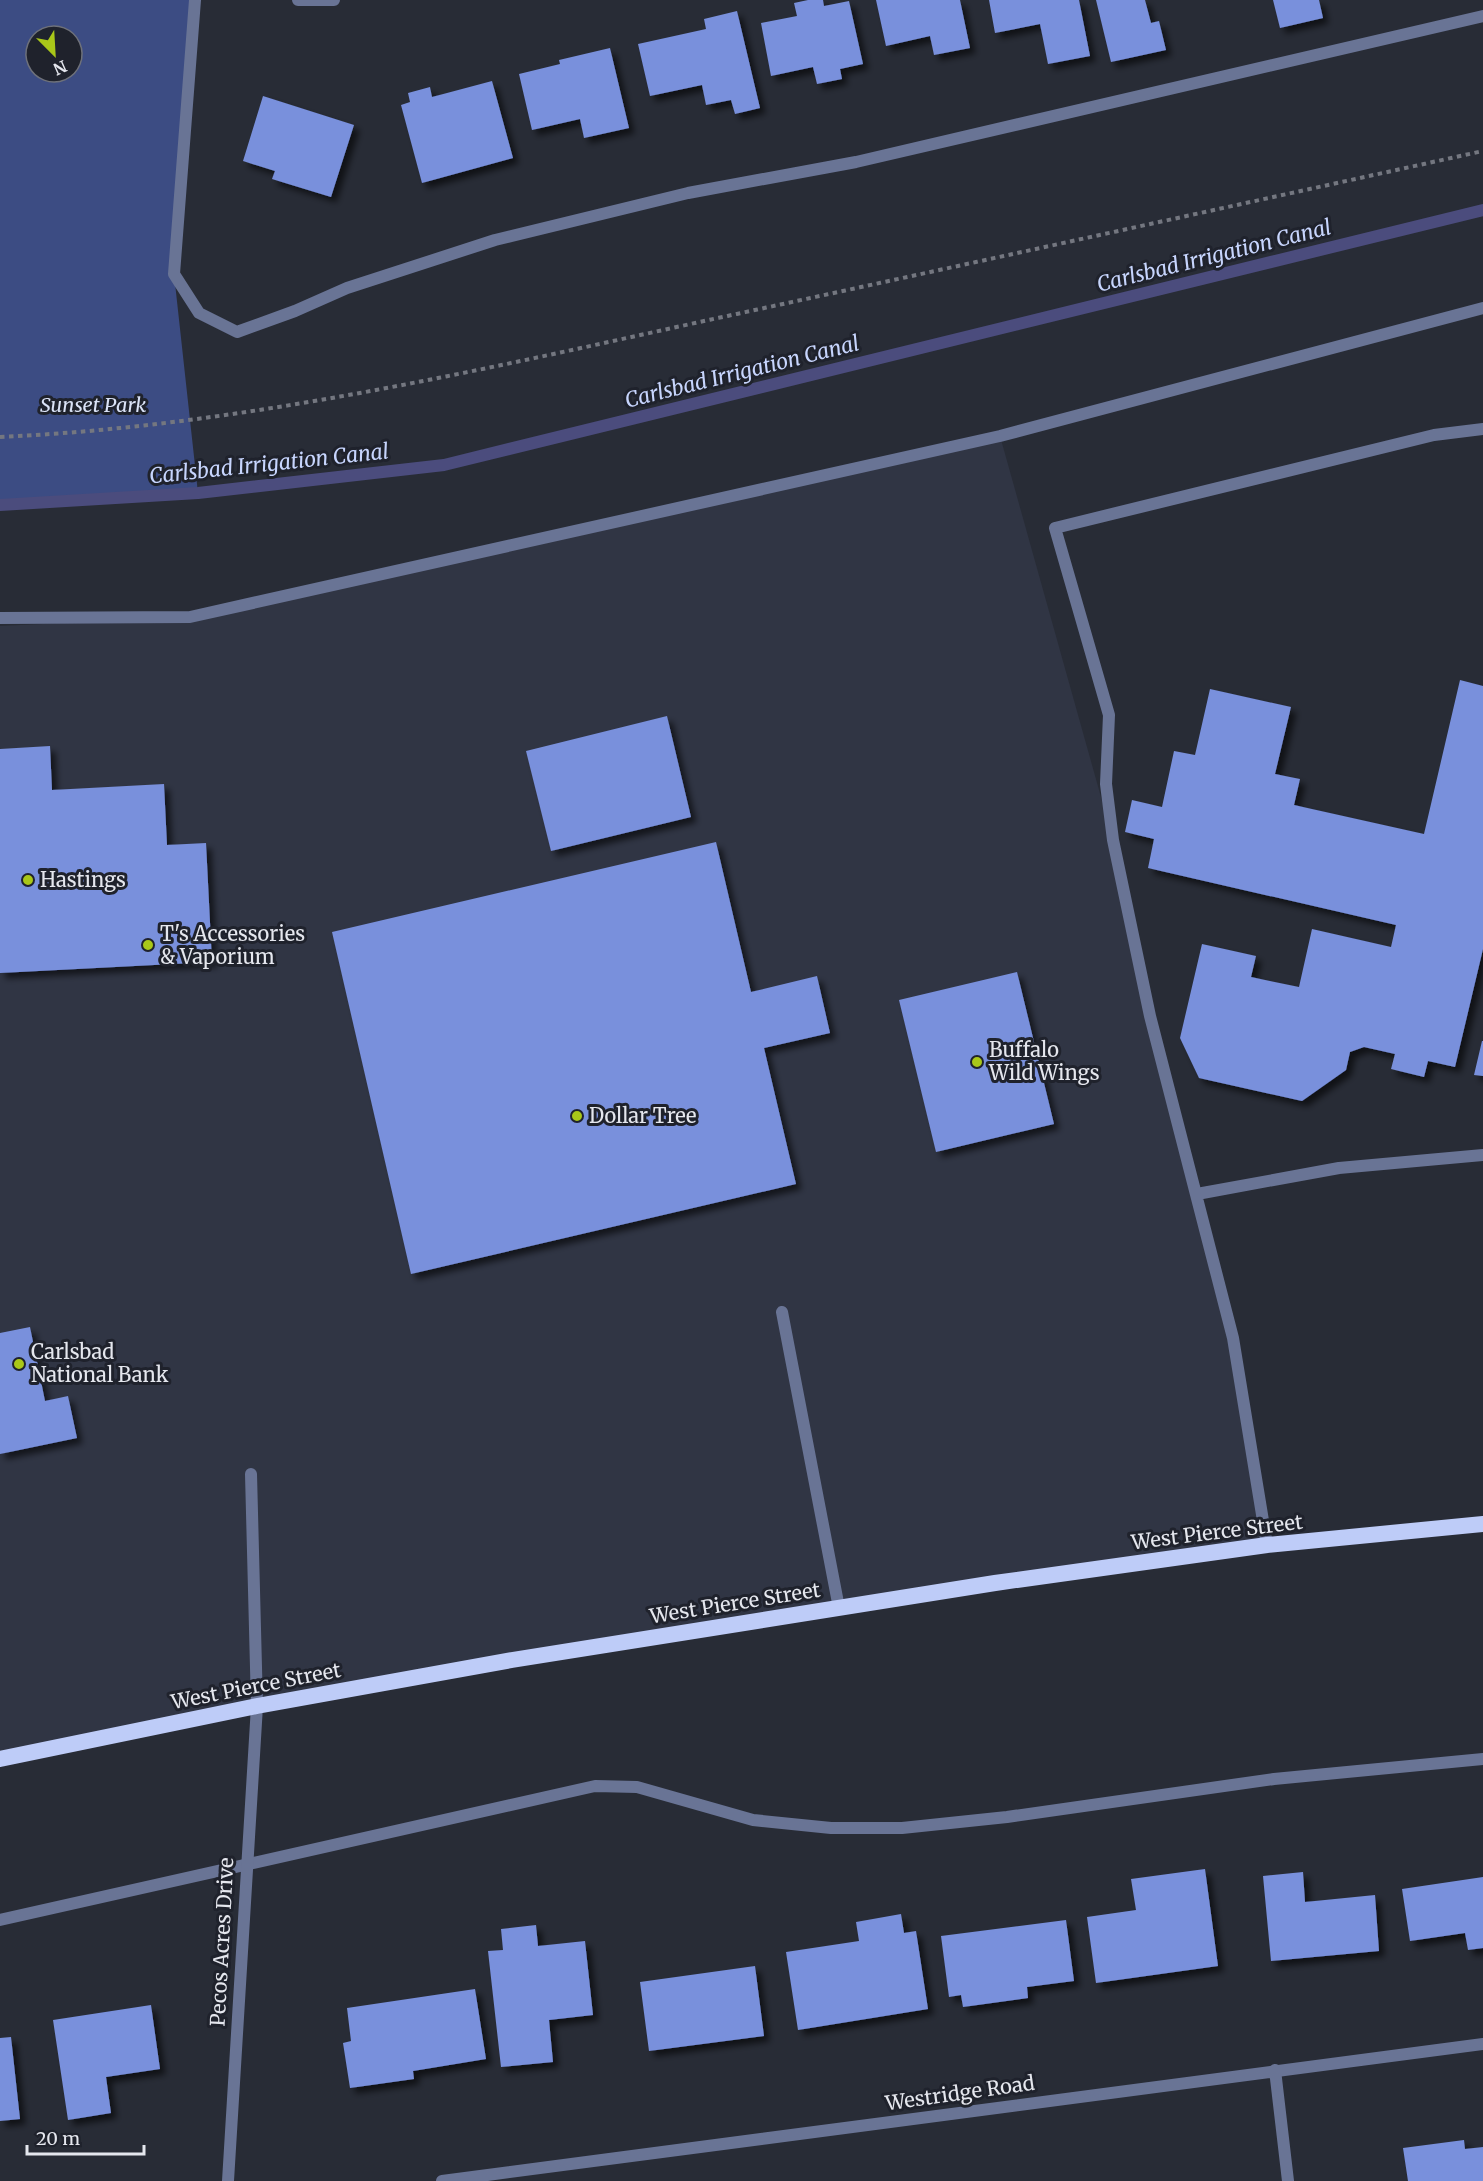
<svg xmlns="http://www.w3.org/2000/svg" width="1483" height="2181" font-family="Merriweather,serif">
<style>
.built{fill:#303544}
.green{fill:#3c4c83;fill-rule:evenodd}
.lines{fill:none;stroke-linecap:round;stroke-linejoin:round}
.stream{stroke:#4b4c7d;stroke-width:12}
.building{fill:#7990dc;filter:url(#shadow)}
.path{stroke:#747780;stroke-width:4;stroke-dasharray:4.5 4.5;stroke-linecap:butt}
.service{stroke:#697495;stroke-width:12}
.minor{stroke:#697495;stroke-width:12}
.trunk{stroke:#beccf8;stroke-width:16}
.poi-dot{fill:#a9c719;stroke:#1f222c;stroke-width:2}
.labels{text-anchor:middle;stroke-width:6;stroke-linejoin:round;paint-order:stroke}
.park-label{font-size:20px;font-style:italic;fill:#dbe3f7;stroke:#1f222c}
.poi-label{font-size:20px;fill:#e5e7ee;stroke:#1f222c;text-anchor:start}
.street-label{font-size:20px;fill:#e5e7ee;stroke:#1f222c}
.water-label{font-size:21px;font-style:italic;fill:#c7d5fd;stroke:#1f222c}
</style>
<defs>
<filter id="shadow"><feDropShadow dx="5.5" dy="5.5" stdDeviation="3" flood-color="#0009"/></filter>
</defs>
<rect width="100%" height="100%" fill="#282c36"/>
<path class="built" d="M1000,436l113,404 100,416 54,289 -755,115 -512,99v-1133l190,-9z"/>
<path class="green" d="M0,0h195l-21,274 24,219 -198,12zM36,36h36v36h-36z"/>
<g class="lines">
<path class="stream" d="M0,505l198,-12 246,-28 1039,-255"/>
</g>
<path class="building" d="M808,0h15l1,6 25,-5 14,63 -23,5 2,10 -25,5 -4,-17 -42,9 -10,-53 36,-7 -3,-13z
M876,0h84l10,48 -36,7 -4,-19 -44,10z
M989,0h90l11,56 -42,8 -8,-40 -45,9z
M1096,0h49l6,23 8,-2 7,29 -55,12z
M1273,0h46l4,18 -43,10z
M737,11l23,97 -25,6 -4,-14 -25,5 -4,-20 -52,11 -12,-52 68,-15 -2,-10z
M610,48l19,80 -45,10 -4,-19 -48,11 -13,-56 41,-10 -1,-4z
M492,81l21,77 -91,25 -21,-78 9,-3 -2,-9 22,-6 2,10z
M263,96l91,29 -23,72 -59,-18 3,-8 -32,-10z
M1460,680l23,6v263l-28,118 -27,-6 -4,16 -33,-8 4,-15 -31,-7 -14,5 -4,18 -44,31 -103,-23 -19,-40 22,-94 54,12 -5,21 48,10 13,-58 79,18 5,-22 -248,-57 6,-29 -29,-7 7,-32 30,7 12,-56 21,4 15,-66 81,18 -16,67 25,5 -6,26 130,29z
M667,716l24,101 -140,34 -25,-100z
M50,746l2,44 112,-6 3,61 39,-2 6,119 -212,11v-224z
M716,842l35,150 66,-16 13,57 -66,15 32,136 -385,90 -79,-342z
M1017,972l37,152 -118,28 -37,-152z
M1482,1041h1v35l-9,-1z
M30,1327l15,74 23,-5 9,42 -77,16v-121z
M1205,1869l13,97 -122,17 -9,-66 49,-7 -5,-31z
M1303,1872l2,30 70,-7 4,56 -108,10 -8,-85z
M1483,1877v71l-15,2 -3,-17 -55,8 -8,-52z
M901,1914l3,19 12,-2 12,78 -130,21 -12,-78 73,-11 -3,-19z
M1066,1920l8,61 -47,6 1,11 -65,9 -2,-12 -12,2 -8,-61z
M536,1925l2,21 47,-5 8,74 -44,5 4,42 -52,5 -13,-116 15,-1 -2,-21z
M755,1966l9,70 -115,15 -9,-69z
M475,1989l11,70 -73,12 1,8 -64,9 -7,-45 8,-2 -4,-33z
M151,2005l9,64 -54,8 5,36 -43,7 -15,-100z
M11,2037l9,82 -20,2v-83z
M1464,2140l1,9 18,-2v34h-75l-5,-33z"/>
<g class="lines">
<path class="path" d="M0,437c238,-11 472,-65 704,-116 260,-56 519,-113 779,-170"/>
<path class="service" d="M195,0l-21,274 25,39 38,19 58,-21 52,-23 148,-48 193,-47 168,-31 627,-146
M0,618l190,-1 810,-181 483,-128
M1197,1194l142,-26 144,-13
M782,1312l57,296
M251,1474l6,232
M1267,1545l-34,-207 -83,-322 -37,-176 -7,-56 3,-69 -54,-187 379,-93 49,-6
M0,1920l595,-134 42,1 116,33 78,8h71l105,-11 267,-38 209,-20"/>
<path class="minor" d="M298,0h36
M1275,2070l13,111
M228,2181l29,-475
M442,2181l1041,-137"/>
<path class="trunk" d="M0,1759l257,-53 255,-46 483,-77 272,-38 216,-21"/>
</g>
<g class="poi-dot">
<circle cx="28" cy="880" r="6"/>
<circle cx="148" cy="945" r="6"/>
<circle cx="977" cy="1062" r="6"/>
<circle cx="577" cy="1116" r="6"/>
<circle cx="19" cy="1364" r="6"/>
</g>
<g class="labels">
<g class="park-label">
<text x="93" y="412">Sunset Park</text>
</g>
<g class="poi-label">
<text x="40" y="887">Hastings</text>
<text x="160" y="941">T's Accessories<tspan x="160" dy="23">&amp; Vaporium</tspan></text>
<text x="989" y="1057">Buffalo<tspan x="989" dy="23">Wild Wings</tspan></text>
<text x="589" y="1123">Dollar Tree</text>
<text x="31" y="1359">Carlsbad<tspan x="31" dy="23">National Bank</tspan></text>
</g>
<g class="street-label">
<text transform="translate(1217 1532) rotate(-7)" y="7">West Pierce Street</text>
<text transform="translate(735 1603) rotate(-9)" y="7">West Pierce Street</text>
<text transform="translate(256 1686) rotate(-11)" y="7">West Pierce Street</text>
<text transform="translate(222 1942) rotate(-87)" y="7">Pecos Acres Drive</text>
<text transform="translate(960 2093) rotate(-8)" y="7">Westridge Road</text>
</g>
<g class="water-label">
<text transform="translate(1214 256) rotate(-14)" y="7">Carlsbad Irrigation Canal</text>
<text transform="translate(742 372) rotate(-14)" y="7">Carlsbad Irrigation Canal</text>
<text transform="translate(269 464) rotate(-6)" y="7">Carlsbad Irrigation Canal</text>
</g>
</g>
<g transform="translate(54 54) rotate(156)"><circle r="28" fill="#1f222c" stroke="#6e717a" stroke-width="1.5"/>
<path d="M0-4.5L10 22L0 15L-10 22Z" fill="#a9c719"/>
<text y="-9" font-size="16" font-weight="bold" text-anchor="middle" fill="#e5e7ee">N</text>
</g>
<path d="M27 2145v9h117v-9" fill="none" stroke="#e5e7ee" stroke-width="3"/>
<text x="36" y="2145" font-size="18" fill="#e5e7ee" stroke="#1f222c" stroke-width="4.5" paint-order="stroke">20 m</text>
</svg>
